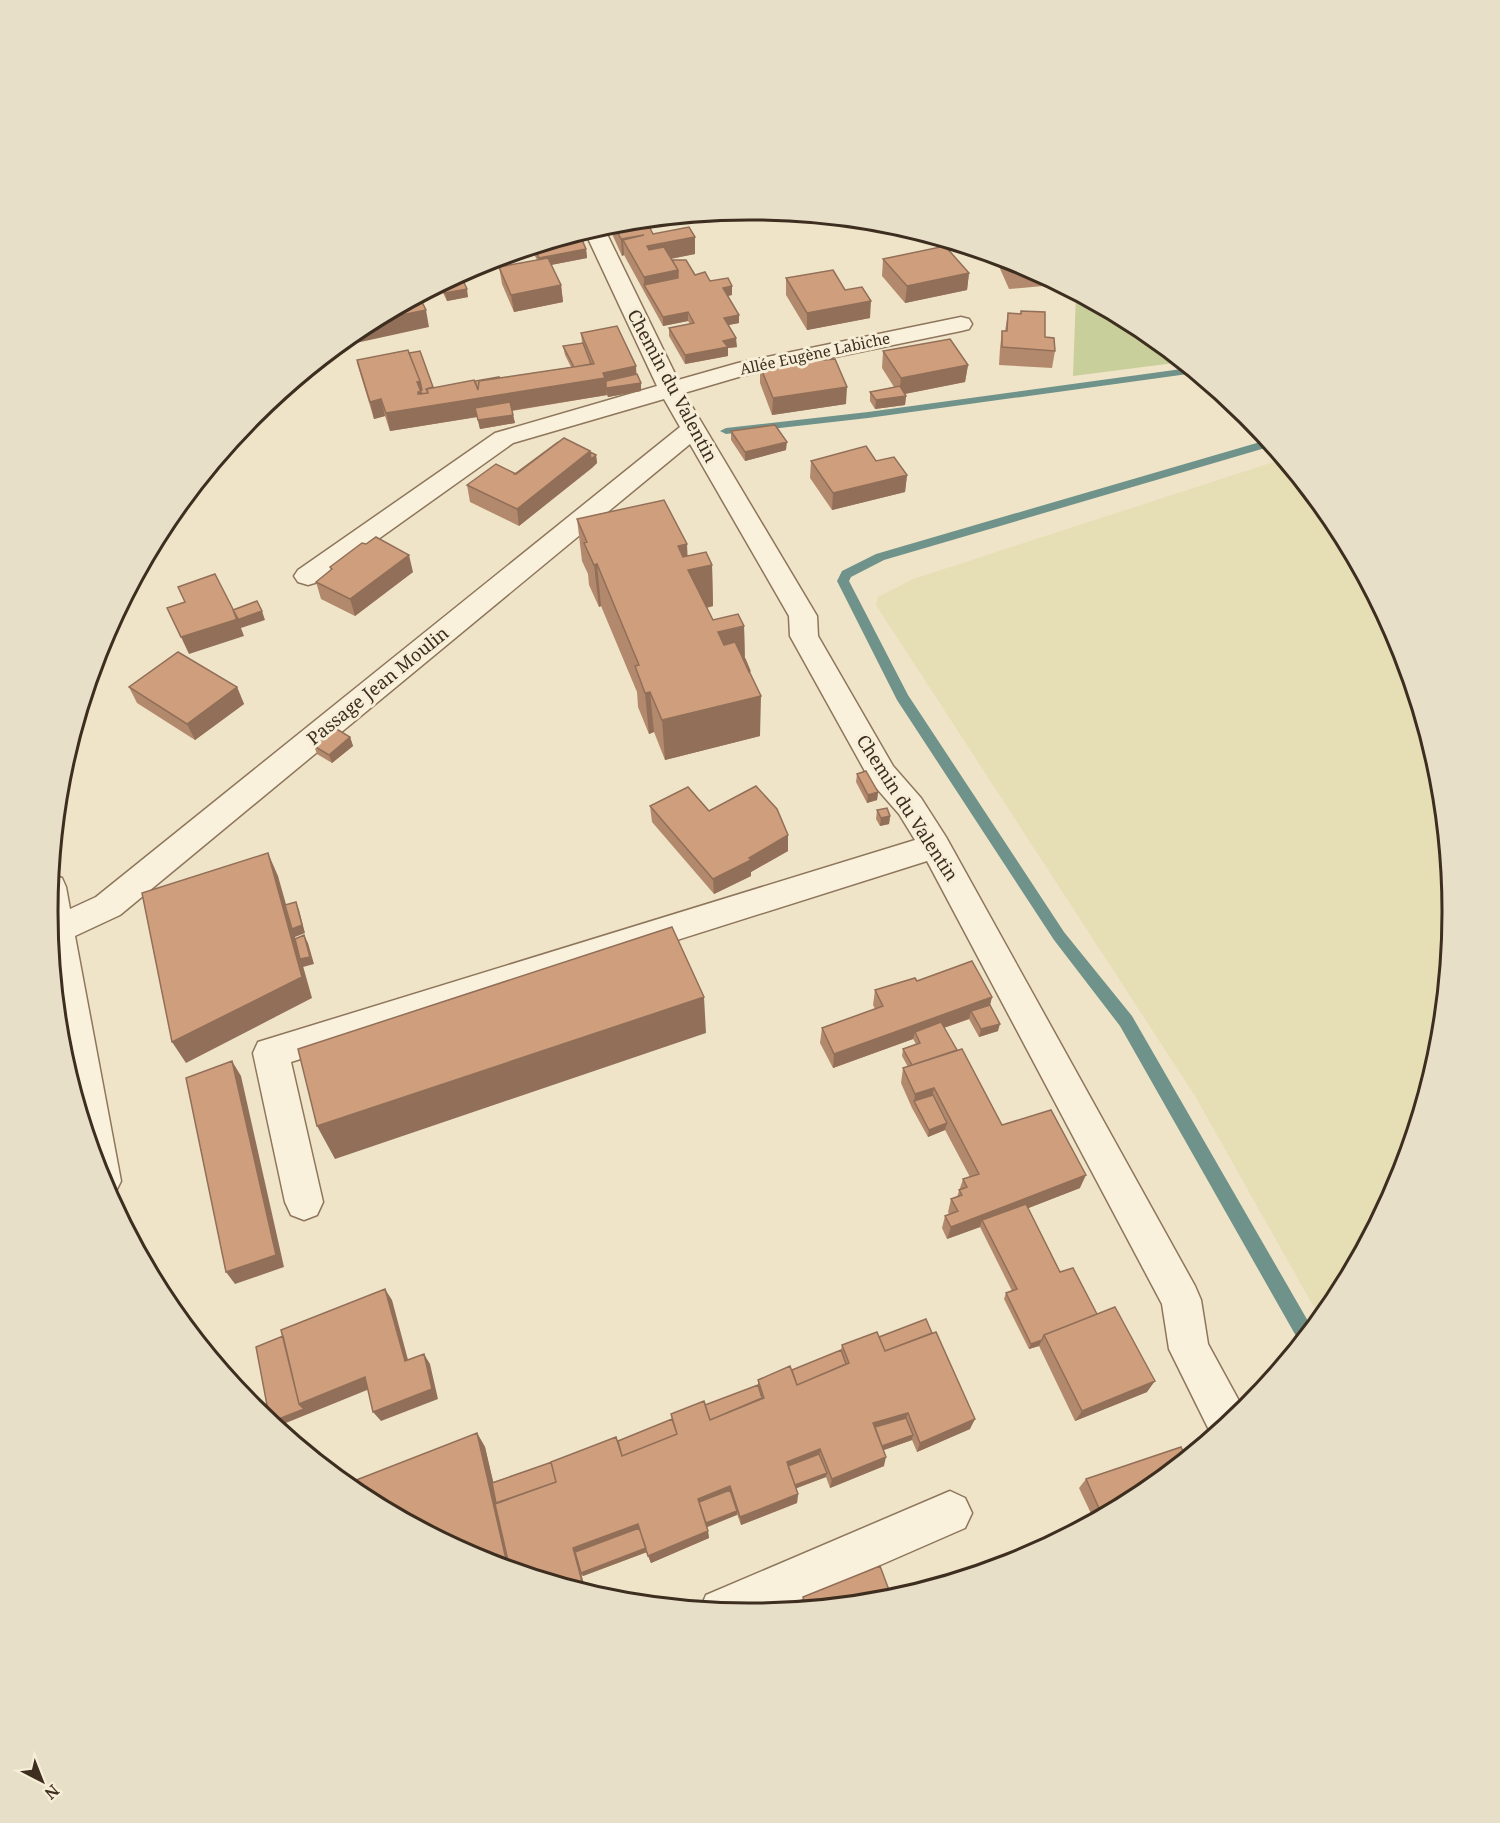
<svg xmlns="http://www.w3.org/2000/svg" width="1500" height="1823" font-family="'Noto Serif',serif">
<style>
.farmland{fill:#e6deb5}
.green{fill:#c9cf9b}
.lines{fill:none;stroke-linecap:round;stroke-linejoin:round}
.stream{fill:#6f938a;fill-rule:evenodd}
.minor-casing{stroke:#8d765c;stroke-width:3}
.minor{fill:#faf1dc;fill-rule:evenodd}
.wall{fill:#b2896c}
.shaded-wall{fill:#916f58}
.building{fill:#cf9f7d;stroke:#916f58;stroke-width:1.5}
.labels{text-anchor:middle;stroke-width:6;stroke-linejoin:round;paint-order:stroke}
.far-street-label{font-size:15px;fill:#3d2e20;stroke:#f7eed8}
.street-label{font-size:18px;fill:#3d2e20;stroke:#f7eed8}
.rim{fill:none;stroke:#3d2e20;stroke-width:3}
</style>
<rect width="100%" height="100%" fill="#f0e4c8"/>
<path class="farmland" d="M1283,459l51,63 65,121 40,132 13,136 -14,138 -40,131 -64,122 -14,16 -125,-222 -319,-491 2,-8 35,-18z"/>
<path class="green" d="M1076,293l64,35 42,34 -109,14z"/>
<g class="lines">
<path class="stream" d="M1189,368l6,5 -327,45 -142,16 -6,-3 6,-3 142,-16z
M1267,440l5,6 -388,114 -33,17 -2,4 59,114 156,237 68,84 180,312 -12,15 -180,-317 -66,-86 -157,-240 -60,-119 5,-10 34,-17z"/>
<defs>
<path id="minor" d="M603,226l75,154 60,-17 223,-46 8,2 3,5 -3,5 -8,2 -219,45 -58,17 133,223 1,20 75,130 28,32 25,39 249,449 6,14 7,44 36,66 -32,26 -43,-87 -7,-45 -235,-443 -636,201 32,140 -6,13 -13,5 -13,-5 -6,-13 -32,-149 5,-11 657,-202 -16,-26 -28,-32 -81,-146 -1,-20 -99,-172 -570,471 -45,21 46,245 -6,12 -5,2 -9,-15 -40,-132 -13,-137 4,-36 10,3 4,9 4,22 26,-12 584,-470 -16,-28 -151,44 -195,139 -10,3 -10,-3 -4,-6 4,-6 197,-137 162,-47 -72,-154z
M950,1491l15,7 7,15 -7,15 -190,83 -25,2 -50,-4 6,-14z"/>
</defs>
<use href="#minor" class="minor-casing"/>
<use href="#minor" class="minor"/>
</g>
<path class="wall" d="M613,223l40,11 42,3v17l-24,5 24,16 15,6 22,14 -5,1 12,27 -11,2 9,22 -9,1v8l-43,8 -16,-28v-8l21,-4 -2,-3 -25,5 -39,-71 -2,1 -14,-31z
M579,233l7,16 1,9 -36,7 10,20 2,17 -49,10 -12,-28 -3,-17 38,-7 -6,-12z
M994,255l25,8 36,19 -1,3 -45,4z
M883,259l86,14 -2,17 -62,13 -23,-27z
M476,266l2,9 -16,3 6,19 -21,4 -8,-16z
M786,278l59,12 25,28 -63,12 -21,-35z
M1021,311l24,26 10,14 -3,17 -53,-3 1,-17 2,-17h3l3,-18 12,1z
M581,333l56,41 4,9v8l-33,6 -1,-2 -95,16 3,12 -35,6 -3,-12 -87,14 -5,-15 -11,3 -17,-56 52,-10 25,35 137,-21 -6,-12 -2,-9 19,-3z
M883,351l85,14 -3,17 -60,12 1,2 -1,9 -30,4 -5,-8v-9l24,-5 -12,-19z
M760,366l86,38 -74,11 -12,-32z
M731,431l55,19 -41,11 -14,-21z
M590,452l6,3 1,8 -78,63 -49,-24 -3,-17 48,-11z
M811,461h65l31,14 -2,17 -73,18 -22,-32z
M577,519l135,46 1,41 -6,2 6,12 31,6 1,33 5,16 10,61 -95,24 -11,-28 -5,2 -11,-27 -1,-15 -36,-86 -2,1 -10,-22 -1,-11 -6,-13z
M330,567l83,5 -58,44 -34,-17 -5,-17 15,-12z
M129,687h108l7,17 -49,36 -58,-37z
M350,737l3,9 -21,17 -15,-9 -3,-8z
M857,774l21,18 -1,8 -10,3 -11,-21z
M650,806l59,5 79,40 -37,21v4l-37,18 -62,-72z
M877,810l13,6 -1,8 -9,2 -4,-7z
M917,981l75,16 -2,8 8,26 -19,6 -10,-18 -25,9 13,22 45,75 78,63 -52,20 32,64 37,42 50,78 -72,29 -36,-75 -10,3 -25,-50 2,-6 6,-2 -32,-64 -33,12 -5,-11 3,-12 4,-2 -1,-2 3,-13 6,-2 6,-18 7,-2 -25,-47 -17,7 -16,-29 -11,-25 2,-15 5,-1 -6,-11 1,-7 13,-5 -3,-5 -80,29 -13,-25 2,-15 53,-19 -2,-4 2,-15z
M879,1337l91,92 -53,23 -5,-12 -28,10v16l-54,22 -4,-11 -30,11 2,6 -1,9 -56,22 -4,-11 -30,13 2,11 -58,25 -4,-11 -64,24 -2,-2 4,14 -104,-28 -4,-127 8,14 8,35 125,-41 54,-22 -1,-5 34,-9 53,-20v-5l34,-10 49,-20 1,-5z
M1086,1479l54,16 -46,25 -15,-32z
M803,1597l84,3 -84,8 -1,-5z"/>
<path class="shaded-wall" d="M644,235l-21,5 1,15 -2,1 -1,-17z
M695,237v17l-47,9 -1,-17z
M586,249l1,9 -47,9 -1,-9z
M473,267h3l2,8 -31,6z
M678,270l1,17 -35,-2v-8z
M969,273l-2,17 -62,13 2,-17z
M561,285l2,17 -49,10 -3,-17z
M732,286v9l-9,2v-9z
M467,289l1,8 -21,4 -2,-8z
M871,301l-1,17 -63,12v-17z
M426,310l3,17 -73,16 -2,-10 6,-5 12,-7z
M688,312v9l-25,5v-9z
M739,315v8l-15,3v-8z
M736,338l1,9 -9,1v8l-43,8v-9l38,-14z
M968,365l-3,17 -66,13 2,-17z
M636,366l1,17h4v8l-33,6 -2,-10 1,8 -130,21 -2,-8 2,9 -87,14 -4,-18 32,-21 -1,-10 3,-1 3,17 180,-25z
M847,387l-1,17 -74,11 1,-17z
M906,396l-1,9 -30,4 1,-9z
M381,399l4,17 -11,3 -4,-17z
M513,415l2,8 -35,6 -2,-9z
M787,442l-1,8 -41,11v-9z
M590,451l2,17 -73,58 -2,-17z
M596,455l1,8 -5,5 -1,-9z
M907,475l-2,17 -73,18 1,-17z
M687,544l2,42 -11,-40z
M409,555l4,17 -58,44 -5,-17z
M597,564l4,42 -2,1 -5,-42z
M712,565l1,41 -23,5 -2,-41z
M262,611l3,9 -24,8 3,8 -55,18 -8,-17z
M744,626l1,42 -22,5 -5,-41z
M237,687l7,17 -49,36 -8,-16z
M650,692l4,40 -5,2 -4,-41z
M761,696l-1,40 -95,24 -3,-40z
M350,737l3,9 -21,17 -3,-8z
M878,792l-1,8 -10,3 1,-8z
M890,816l-1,8 -9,2 1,-8z
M788,835v16l-37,21v4l-37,18 -1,-15z
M268,853l10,23 15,53 3,-27 3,8 6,23 -10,4 6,22 3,-24 4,8 6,21 -11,3v-1l9,32 -126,65 -14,-21z
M704,997l2,36 -371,126 -18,-33z
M992,997l-4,15 -17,-1 -2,8 -52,18 -2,-5 -2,7 -80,29 1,-14z
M1000,1024l-2,7 -19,6 2,-8z
M232,1061l9,15 43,191 -49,17 -9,-12z
M934,1088l-3,14 -17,-1 1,-7z
M947,1123l-2,7 -17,7 1,-7z
M1086,1175l-6,13 -95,37 -3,-5 -2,7 -33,12 4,-12z
M385,1289l7,11 19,71 -6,-10z
M1042,1340l-3,6 -10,3 2,-5z
M424,1354l6,10 8,35 -57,22 -8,-9z
M365,1377l7,11 -96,39 -5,-5 28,-18z
M1155,1381l-8,11 -72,29 7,-10z
M908,1413l-4,10 -31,9v-9z
M975,1419l-5,10 -53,23 3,-9z
M477,1433l8,14 29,123 -6,-2z
M913,1435l-1,5 -34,12 1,-5z
M820,1449l-1,9 -31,12 -1,-8z
M886,1457l-2,9 -54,22 2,-9z
M827,1473l-1,4 -34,13 1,-5z
M730,1486v8l-30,13 -2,-8z
M798,1494l-1,9 -56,22 -1,-8z
M737,1511v4l-32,13v-5z
M638,1524l9,28 -64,24 -2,-3 4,15 -5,2 -12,-4 5,-38z
M708,1531l1,7 -58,25 -3,-7z"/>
<path class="building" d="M646,220l7,14 36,-7 6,10 -48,9 2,4 15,-3 14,23 -34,7 -21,-37 21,-5 -23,4 -8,-16z
M579,233l7,16 -47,9 -5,-11z
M945,246l24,27 -62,13 -24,-27z
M548,258l13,27 -50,10 -12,-28z
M1006,259l13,4 14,7 -21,2z
M672,260h14l9,15 10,-3 5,9 18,-3 4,8 -9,2 16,27 -15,3 12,20 -13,3 5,6 -43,8 -16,-27 25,-5 -6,-11 -25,5 -19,-32 34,-7v-8z
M833,270l12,20 17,-3 9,14 -64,12 -21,-35z
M460,274l7,15 -22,4 -4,-9z
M419,296l7,14 -54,11z
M1021,311l24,1v25l9,1 1,13 -53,-4v-16h5l1,-18 13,1z
M617,326l19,40 -33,7 2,5 -219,35 -5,-14 -11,3 -13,-42 51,-10 12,31 -3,1 4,10h-3v2l10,-1 -1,-4 47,-9 4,10 1,-9 115,-17 -13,-31z
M950,339l18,26 -67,13 -18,-27z
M583,343l8,21 -17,3 -11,-21z
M420,351l13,36 -7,2 2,4 -7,1 -1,-4h2l-2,-9 -11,-28z
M835,359l12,28 -74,11 -13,-32z
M637,374l4,9 -34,5 -1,-1v-6z
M499,377v1l-20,3 -1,9 -3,-9z
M900,386l6,10 -30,4 -6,-8z
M510,402l3,13 -35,5 -3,-12z
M775,425l12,17 -42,10 -14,-21z
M564,438l26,13 -73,58 -50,-24 29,-21 20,10z
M558,442l-42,32h-1z
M866,446l10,15 18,-4 13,18 -74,18 -22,-32z
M590,452l6,3 -5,4z
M664,500l23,44 -9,2 5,11 23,-5 6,13 -24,5 25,50 25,-6 6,12 -26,6 6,13 11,-3 26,54 -99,24 -12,-28 -5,1 -10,-27 4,-1 -42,-101 -3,1 -10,-22 3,-1 -10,-23z
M376,537l33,18 -59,44 -34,-17 16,-13 -2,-2 32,-24 4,1z
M215,574l23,45 -57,18 -14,-29 18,-6 -7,-15z
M257,601l5,10 -25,9 -4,-10z
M178,652l59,35 -50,37 -58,-37z
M743,659h2l5,12 -1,1z
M335,728l15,9 -21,18 -15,-9z
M866,771l12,21 -10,3 -11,-21z
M756,786l21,23 11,26 -39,23 2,2 -38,19 -63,-73 38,-19 21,24z
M887,808l3,8 -9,2 -4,-8z
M268,853l34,124 -130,65 -30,-149z
M296,902l6,23 -10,4 -7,-24z
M672,927l32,70 -387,129 -19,-77z
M304,935l6,22 -10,2 -5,-20z
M972,961l20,36 -158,57 -12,-26 61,-22 -8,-16 40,-12 2,3z
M990,1005l10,19 -19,5 -10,-18z
M941,1022l16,28 -45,15 -9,-16 17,-6 -5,-11z
M962,1049l40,76 49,-15 35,65 -135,52 -6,-11 13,-5 -7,-12 11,-4 -3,-5 8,-3 -4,-8 16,-5 -45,-86 -19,6 -12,-26z
M232,1061l44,194 -50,17 -40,-194z
M933,1095l14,28 -18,7 -15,-29z
M1026,1204l34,68 13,-4 24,46 -53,21 -2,5 -11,4 -25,-51 11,-4 -35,-69z
M385,1289l20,72 19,-7 8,35 -59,23 -8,-35 -66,27 -18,-74z
M1115,1307l40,74 -73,30 -38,-76z
M926,1319l6,14 -47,18 -6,-14z
M877,1332l8,19 51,-19 39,87 -55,24 -12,-30 -35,10 13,34 -54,22 -12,-30 -33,13 11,32 -58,23 -10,-31 -32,13 10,32 -60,25 -10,-32 -65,24 9,33 -14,5 -58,-17 -15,-65 61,-22 -5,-20 65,-25 6,19 55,-22 -6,-20 33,-13 6,19 54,-22 -6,-18 32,-14 7,19 52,-22 -7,-18z
M283,1336l16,68 5,5 -33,13 -1,-1 -14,-74z
M841,1350l5,14 -49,21 -5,-15z
M758,1385l4,13 -52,22 -5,-15z
M906,1418l7,17 -31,11 -7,-19z
M672,1419l5,15 -55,22 -4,-15z
M477,1433l31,135 -27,-8 -121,-65 -14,-11z
M1181,1447l5,10 -46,38 -38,20 -16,-36z
M819,1454l8,19 -32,12 -7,-19z
M551,1462l5,20 -60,21 -4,-20 60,-21z
M730,1490l7,21 -31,12 -7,-21z
M639,1528l7,20 -65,25 -6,-21z
M880,1566l12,32 -5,2 -81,8 -3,-11z"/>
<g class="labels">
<g class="far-street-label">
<text transform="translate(815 354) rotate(-12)" y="5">Allée Eugène Labiche</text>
</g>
<g class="street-label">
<text transform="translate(672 386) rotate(62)" y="6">Chemin du Valentin</text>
<text transform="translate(378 686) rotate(-39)" y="6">Passage Jean Moulin</text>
<text transform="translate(907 808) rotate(57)" y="6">Chemin du Valentin</text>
</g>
</g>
<path d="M0 0H1500V1823H0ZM749 220H751A691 691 0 0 1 1442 911V912A691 691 0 0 1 751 1603H749A691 691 0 0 1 58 912V911A691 691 0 0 1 749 220Z" fill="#e8dfc9" fill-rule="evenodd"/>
<path class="rim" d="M749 220H751A691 691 0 0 1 1442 911V912A691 691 0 0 1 751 1603H749A691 691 0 0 1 58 912V911A691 691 0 0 1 749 220Z"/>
<g transform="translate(42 1781) rotate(138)" stroke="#f7eed8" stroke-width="4.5" paint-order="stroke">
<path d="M0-4.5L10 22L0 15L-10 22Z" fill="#3d2e20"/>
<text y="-9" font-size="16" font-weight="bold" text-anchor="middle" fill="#3d2e20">N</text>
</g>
</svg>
